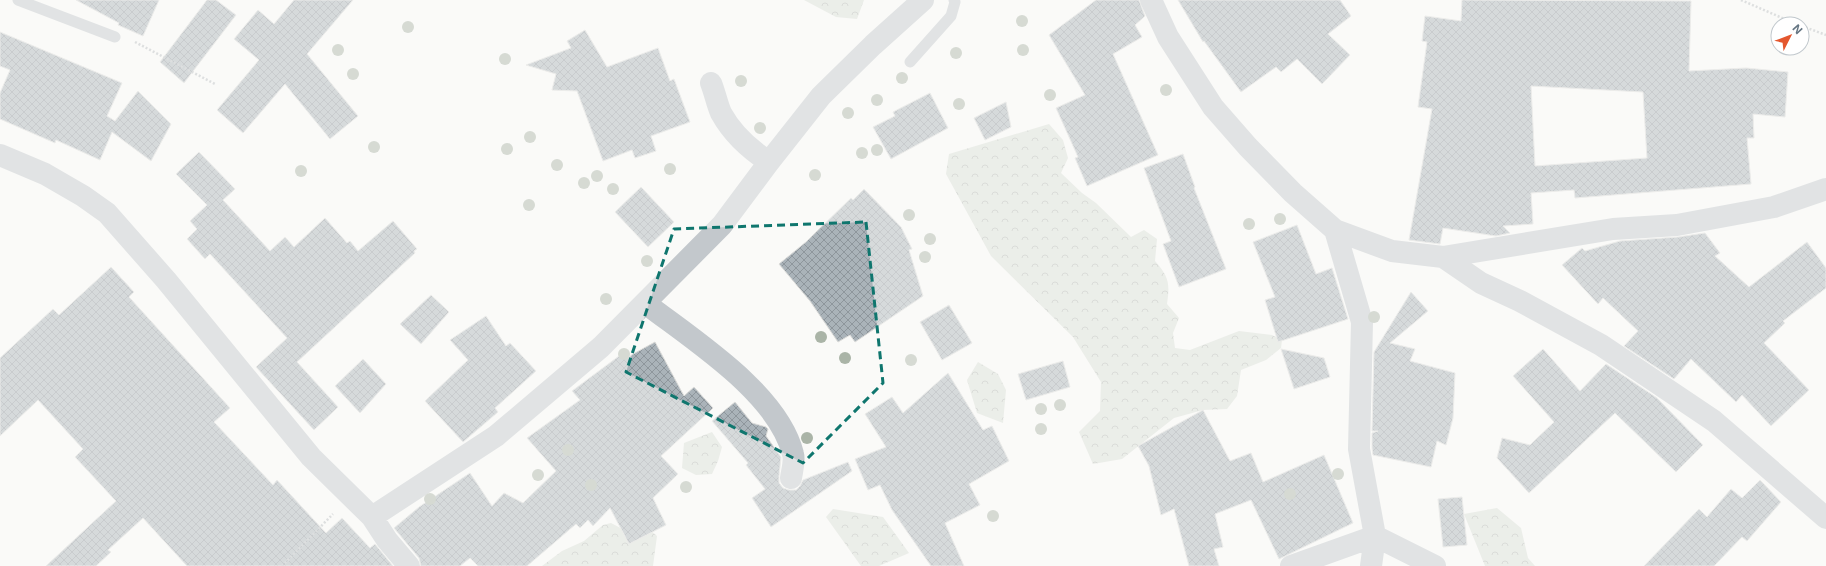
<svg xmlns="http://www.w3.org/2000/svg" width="1826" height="566" font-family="Inter,sans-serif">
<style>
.forest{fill:url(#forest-crowns)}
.building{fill:url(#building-cross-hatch);stroke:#dcdcda;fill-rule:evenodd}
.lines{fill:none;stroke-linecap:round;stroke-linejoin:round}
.path{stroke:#bbbfc2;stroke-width:2.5;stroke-dasharray:2 2;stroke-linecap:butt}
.service{stroke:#c3c8cc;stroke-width:11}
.minor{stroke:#c3c8cc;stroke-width:22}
.tree{fill:#aab4a7}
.marked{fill:none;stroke:#0f766e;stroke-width:3;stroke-dasharray:8 5;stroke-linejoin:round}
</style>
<defs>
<pattern id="forest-crowns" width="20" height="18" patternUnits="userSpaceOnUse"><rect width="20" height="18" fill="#dadfd7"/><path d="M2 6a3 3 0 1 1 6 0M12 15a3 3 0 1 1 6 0" fill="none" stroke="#b4b9b4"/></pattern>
<pattern id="building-cross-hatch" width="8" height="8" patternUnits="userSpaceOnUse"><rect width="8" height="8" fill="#aab3b9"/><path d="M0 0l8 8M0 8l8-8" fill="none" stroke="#8e969c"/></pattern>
</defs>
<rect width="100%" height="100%" fill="#fafaf8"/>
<path class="forest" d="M804,0h60l-7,19 -21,-2z
M1049,124l14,16 5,18 -7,15 21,20 14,10 35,34 13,-7 13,9 -2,22c14,16 15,22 12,43l12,14 -6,15 2,15 15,2 49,-19 33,4 10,5 -1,8 -15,12 -25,10 -4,26 -10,13 -24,1 -29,8 -52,41 -29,5 -14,-32 21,-21 1,-29 -28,-45 -82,-81 -45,-82 3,-20z
M978,362l20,12 8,16 -3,33 -26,-10 -10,-33z
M712,432l10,15 -4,14 -6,13 -16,1 -14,-7 2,-25z
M1497,508l24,20 7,30 7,8h-50l-21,-52z
M833,509l50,8 26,36 -30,13h-18l-35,-49z
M611,523l19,10 17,-6 10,9 -4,30h-111l20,-15 22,-10 19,-16z"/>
<path class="building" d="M76,0h83l-16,36 -25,-11 1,-2z
M207,0h9l20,15 -52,68 -24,-21z
M294,0h59l-46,54 51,62 -28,23 -45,-55 -42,49 -26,-23 42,-50 -25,-21 24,-29 16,14z
M1096,0h43l6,16 -10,9 7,12 -29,17 45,101 -71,31 -12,-28 3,-1 -22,-49 29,-13 -36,-60z
M1178,0h162l11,16 -23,18 22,21 -28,29 -25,-25 -16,13 -5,-5 -35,25 -37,-51 -1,1z
M1462,0l229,1 -2,70 57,-3 42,4 -3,45 -32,-3 1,24h-7l4,46 -176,14 -1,-8 -43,3 2,31 -30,2 7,7 -14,3 -53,-8 -3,16 -31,-4 23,-131 -14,-2 9,-65 -5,-1 3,-25 36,5zM1531,86l112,6 4,66 -112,8z
M585,30l22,37 51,-19 12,33 4,-2 16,43 -39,14 5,15 -21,7 -3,-8 -29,11 -26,-70 -25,-1 4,-16 -30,-9 45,-17 -4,-7z
M0,32l122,51 -15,33 8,5 23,-30 33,33 -20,37 -39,-29 -12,28 -44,-20 -1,3 -55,-24v-26l10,-23 -10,-4z
M930,93l18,35 -57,31 -18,-32 22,-11 -2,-4z
M1006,102l5,25 -26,13 -11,-22z
M199,152l36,37 -12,11 47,51 15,-14 9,10 31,-29 22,25 3,-2 8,10 35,-30 24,28 -3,2 1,2 -118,109 41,45 -24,23 -58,-63 31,-29 -77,-84 -5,5 -18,-20 10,-10 -7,-8 17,-16 -31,-31z
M1183,154l12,33 -1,1 32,81 -47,18 -16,-43 8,-3 -27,-73z
M641,187l33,35 -26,25 -33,-35z
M864,189l37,38 11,22 -3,1 14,46 -68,46 -5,-7 -12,7 -28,-41 -31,-37 27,-22 45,-44 2,2z
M1297,225l19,49 16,-6 16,51 -70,23 -13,-42 10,-3 -22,-55z
M1705,233l15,20 -5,3 34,31 58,-45 19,26v20l-43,33 2,2 -21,20 45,47 -38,36 -29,-31 -6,7 -45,-43 -17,20 -50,-33 14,-15 -35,-33 -5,6 -36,-39 20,-17 3,3 35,-10 58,-4z
M111,267l23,25 -5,5 101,111 -16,14 59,63 4,-5 49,53 16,-15 28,30 5,-4 18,22h-206l-44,-48 -35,32 3,2 -15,14h-50l70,-65 -41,-44 8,-8 -45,-49 -38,36v-78l53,-49 6,6z
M1411,292l17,19 -38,32 25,6 -5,12 45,12 -2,45 -7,27 -9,-4 -6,26 -58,-12 -1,-7v-15l6,-2h-6l2,-79z
M431,295l18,17 -28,32 -21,-20z
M949,305l23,38 -30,17 -22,-38z
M486,316l20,30 4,-3 26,28 -41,37 3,4 -35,30 -38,-41 43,-41 -18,-20z
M655,342l29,54 10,-9 19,21 -52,48 17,18 -25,24 13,27 -37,19 -19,-36 -17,18 -5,-6 -8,8 -4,-4 -49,42h-49l-8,-8 -10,8h-39l-2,-8 -25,-30 25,-21 51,-34 22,33 12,-13 19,10 33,-32 -29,-33 53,-38 -8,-9 51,-38 3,5z
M1281,349l43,9 6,19 -36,12z
M1543,349l37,42 26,-27 51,34 46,47 -27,27 -61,-59 -86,80 -32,-35 5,-20 28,7 24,-23 -41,-46z
M363,359l23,25 -26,29 -25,-27z
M1063,361l7,26 -44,13 -8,-26z
M948,373l35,57 9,-4 17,35 -40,23 11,21 -35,18 19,43h-33l-39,-56 -12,-25 -12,5 -13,-31 31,-12 -21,-33 27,-17 11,16z
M735,402l17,21 14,4 2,2 -2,7 15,21 -2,19v7l4,5 6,2h7l4,-4 3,-6 45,-18 4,9 -81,56 -19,-29 13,-9 -19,-24 2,-2 -36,-42z
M1203,410l27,51 21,-8 12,29 61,-27 29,68 -74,36 -28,-59 -36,14 8,33 -9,2 5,17h-30l-15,-57 -13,6 -12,-49 -11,-20z
M1760,480l21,22 -34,39 -5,-4 -28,29h-70l55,-57 8,8 24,-28 11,9z
M1462,497l5,48 -24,2 -5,-48z"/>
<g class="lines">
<path class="path" d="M1741,0l55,24
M1802,26l24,9
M135,42l80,42
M282,566l51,-52"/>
<path class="service" d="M18,0l97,37
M910,62l41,-46 4,-14 -1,-2"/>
<path class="minor" d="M1151,0l17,37 45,70 35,40 45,46 42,37 57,21 51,6 38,26 39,18 81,44 113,76 112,97
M711,83c4,10 6,21 10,30 11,20 28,36 48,49
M0,155l45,19 38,22 24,17 59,67 145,177 61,60 15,23 22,26
M1335,230l27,92 -3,127 16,87 -4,30
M1443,257l170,-28 64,-4 97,-18 52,-18
M645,303c48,37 133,90 148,151 2,7 -1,17 -2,24
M372,517l124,-81 105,-89 121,-122 47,-63 52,-66 52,-51 50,-45
M1291,566l84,-30 60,30"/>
</g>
<g class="tree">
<circle cx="1022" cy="21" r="6"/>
<circle cx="408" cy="27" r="6"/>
<circle cx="338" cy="50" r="6"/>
<circle cx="1023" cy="50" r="6"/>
<circle cx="956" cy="53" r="6"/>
<circle cx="505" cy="59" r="6"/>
<circle cx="353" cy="74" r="6"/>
<circle cx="902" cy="78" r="6"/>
<circle cx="741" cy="81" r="6"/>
<circle cx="1166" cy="90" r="6"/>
<circle cx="1050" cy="95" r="6"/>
<circle cx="877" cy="100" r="6"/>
<circle cx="959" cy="104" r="6"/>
<circle cx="848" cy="113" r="6"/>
<circle cx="760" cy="128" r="6"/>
<circle cx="530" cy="137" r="6"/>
<circle cx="374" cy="147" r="6"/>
<circle cx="507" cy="149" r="6"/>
<circle cx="877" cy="150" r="6"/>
<circle cx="862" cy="153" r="6"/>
<circle cx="557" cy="165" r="6"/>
<circle cx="670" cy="169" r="6"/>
<circle cx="301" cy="171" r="6"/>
<circle cx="815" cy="175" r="6"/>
<circle cx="597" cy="176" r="6"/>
<circle cx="584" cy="183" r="6"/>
<circle cx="613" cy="189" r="6"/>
<circle cx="529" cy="205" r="6"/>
<circle cx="909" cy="215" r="6"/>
<circle cx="1280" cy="219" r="6"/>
<circle cx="1249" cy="224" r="6"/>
<circle cx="930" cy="239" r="6"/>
<circle cx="925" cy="257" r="6"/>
<circle cx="647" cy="261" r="6"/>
<circle cx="606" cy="299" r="6"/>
<circle cx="1374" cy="317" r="6"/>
<circle cx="821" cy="337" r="6"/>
<circle cx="624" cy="354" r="6"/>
<circle cx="845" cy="358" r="6"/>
<circle cx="911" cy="360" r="6"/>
<circle cx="1060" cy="405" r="6"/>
<circle cx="1041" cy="409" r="6"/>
<circle cx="1041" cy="429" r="6"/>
<circle cx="807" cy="438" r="6"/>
<circle cx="568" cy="450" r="6"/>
<circle cx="1338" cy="474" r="6"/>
<circle cx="538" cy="475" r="6"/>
<circle cx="591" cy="485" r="6"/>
<circle cx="686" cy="487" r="6"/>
<circle cx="1290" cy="494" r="6"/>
<circle cx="430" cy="499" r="6"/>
<circle cx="993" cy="516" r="6"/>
</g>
<path d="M0 0H1826V566H0ZM866,222l17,161 -80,80 -177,-91 48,-143z" fill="#fafaf8" fill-opacity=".55" fill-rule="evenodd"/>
<path class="marked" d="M866,222l17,161 -80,80 -177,-91 48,-143z"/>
<g transform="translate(1790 36) rotate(48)"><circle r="19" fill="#ffffff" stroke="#c1c8cd"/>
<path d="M0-3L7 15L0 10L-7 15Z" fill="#e4572e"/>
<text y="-6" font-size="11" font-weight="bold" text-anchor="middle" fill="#657683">N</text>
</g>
</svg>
